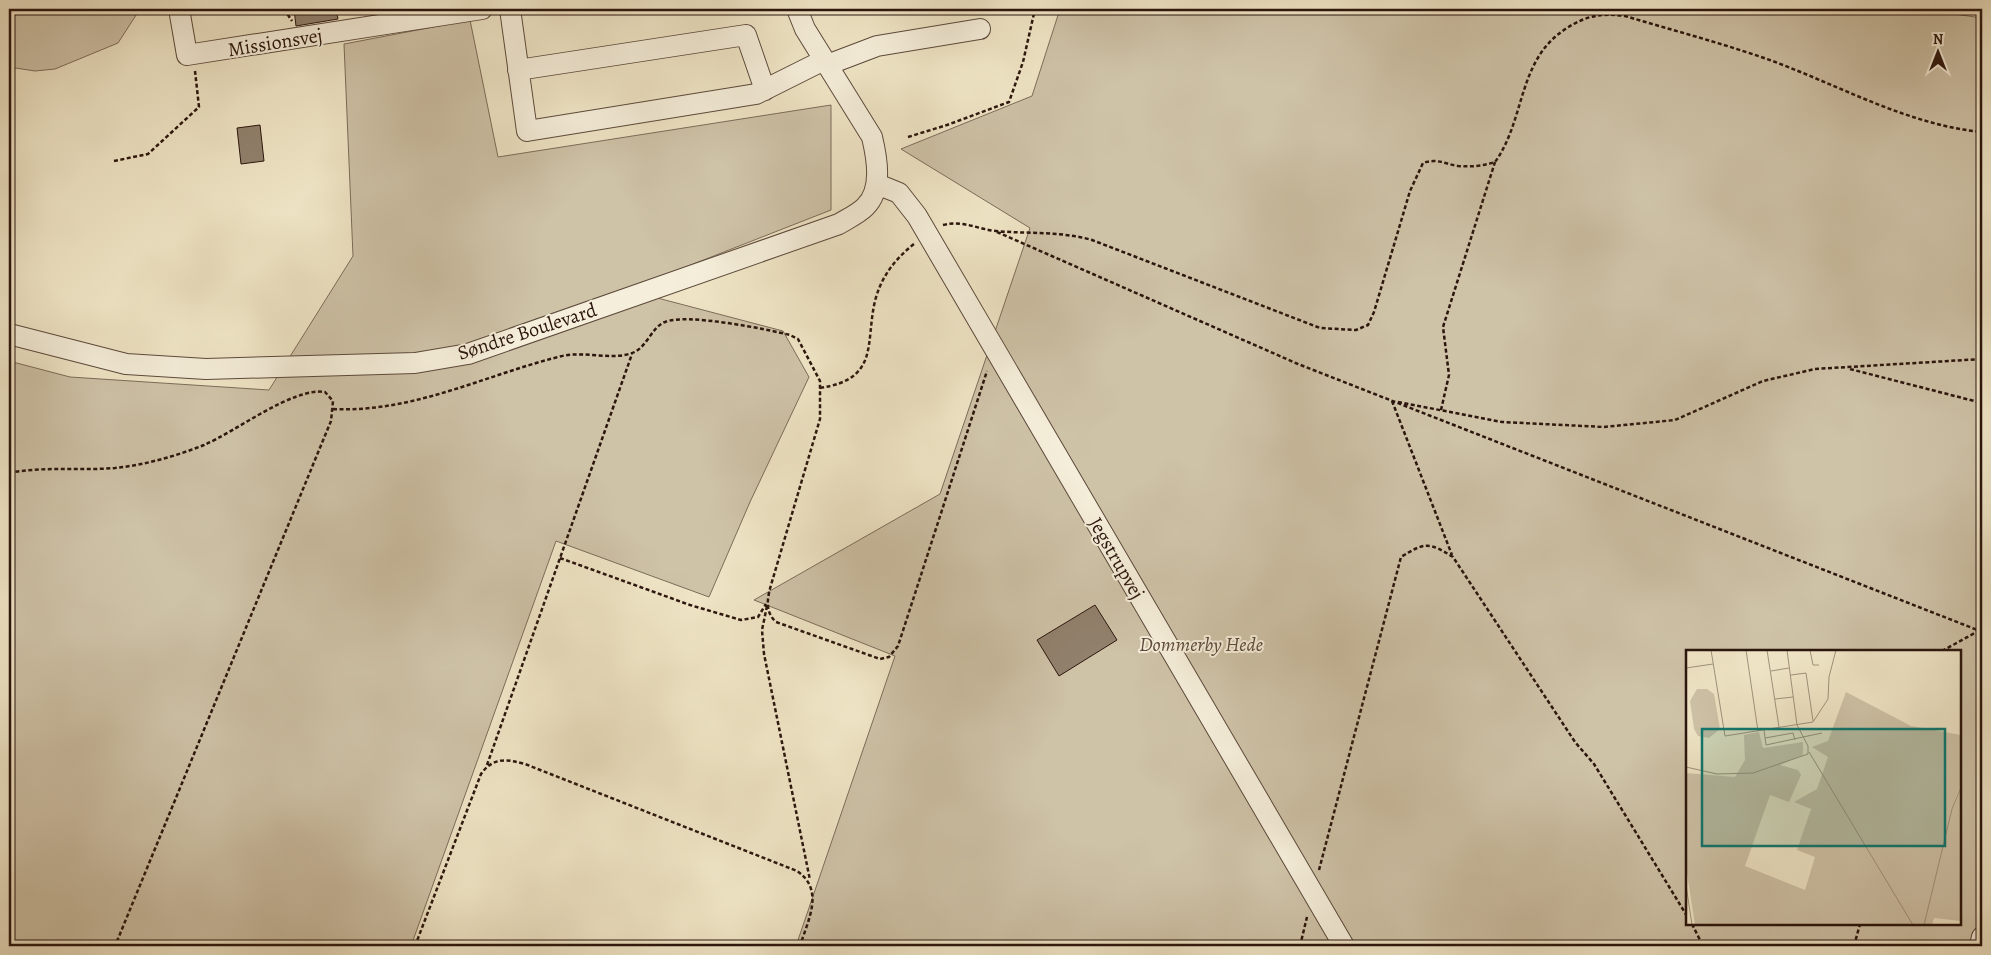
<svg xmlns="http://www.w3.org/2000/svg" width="1991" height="955" font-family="Alegreya,serif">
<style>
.green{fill:#cec2a7;stroke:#7c6c5a;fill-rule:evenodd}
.building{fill:#91816d;stroke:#2b150d}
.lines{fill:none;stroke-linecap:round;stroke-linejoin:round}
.minor-casing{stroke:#5c493b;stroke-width:22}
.path{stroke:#2b150d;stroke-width:2.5;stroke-dasharray:4 2.5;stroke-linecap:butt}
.minor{stroke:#f5eeda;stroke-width:20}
.labels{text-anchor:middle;stroke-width:4;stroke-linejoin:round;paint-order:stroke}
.street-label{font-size:20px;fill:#2b150d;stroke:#f5eeda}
.park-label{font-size:20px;font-style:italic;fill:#5c493b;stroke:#f5eeda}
.inset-road{fill:none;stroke:#a1927c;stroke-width:1}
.view{fill:#0f766e;fill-opacity:0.15;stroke:#0f766e;stroke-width:2.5}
.inset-edge{fill:none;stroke:#2b150d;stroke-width:2.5}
</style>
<rect width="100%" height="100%" fill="#efe5c6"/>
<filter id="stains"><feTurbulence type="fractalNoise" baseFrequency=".004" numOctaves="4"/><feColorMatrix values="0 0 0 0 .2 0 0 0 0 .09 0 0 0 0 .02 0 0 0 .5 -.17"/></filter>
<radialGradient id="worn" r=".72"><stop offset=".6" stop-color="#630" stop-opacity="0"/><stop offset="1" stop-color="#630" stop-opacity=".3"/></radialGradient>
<path class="green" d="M9,9h131l-22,34 -63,26 -20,2 -26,-4z
M1060,9h860l62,9v928h-1186l99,-290 -141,-56 186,-106 90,-266 -129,-79 131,-53zM1687,651h273v273h-273z
M470,20l28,137 333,-52v105l-204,80 156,41 26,46 -59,125 -41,95 -153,-56 -145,405h-402v-585l61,16 199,13 84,-134 -9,-212z"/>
<path class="building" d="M294,9h42l2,10 -42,7z
M260,125l4,36 -23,3 -4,-36z
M1095,605l22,35 -58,36 -22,-36z"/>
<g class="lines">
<defs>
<path id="minor" d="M179,9l8,46 295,-46
M510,9l17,122 229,-37 68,-34
M827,65l50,-19 103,-17
M518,70l228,-35 19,55
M877,184l22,9 18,23 427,730
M9,334l117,30 80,5 209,-6 53,-9 371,-130c8,-5 19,-10 26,-17 18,-17 12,-49 7,-70l-67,-108 -8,-20
M1980,946l2,-9"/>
</defs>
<use href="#minor" class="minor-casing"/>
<path class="path" d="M284,9l8,12
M1961,9h21
M908,137l39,-12 62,-23 14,-40 12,-53
M114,161l34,-7 51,-47 -4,-36
M943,225c20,-5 34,4 53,6 33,3 64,0 96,9l228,88 36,2 12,-5 6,-13 36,-121 13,-28c14,-5 22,1 35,3 13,1 25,0 37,-4 31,-43 22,-103 72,-134 20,-13 36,-15 58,-12 47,14 96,27 142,43 70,25 140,66 215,73
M997,232l301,132 682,267
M1850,369l132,34
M820,388c60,-9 45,-45 55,-87 6,-24 20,-42 39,-57
M1392,401l60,154
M1398,402l104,20 102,5 71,-7 88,-39 52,-12 167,-10
M333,409c79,4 150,-33 225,-52 24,-7 49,3 71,-3 18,-4 21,-26 36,-32 21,-9 101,7 125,13l8,4 22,42v38l-49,166c-4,14 -6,27 5,37l104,37 9,-2 9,-11 89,-275
M1441,410l8,-35 -6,-48 52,-165
M9,473c35,-7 71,-2 106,-5 30,-3 61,-12 89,-23 31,-13 89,-58 121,-53l8,9 -2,20 -216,525
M560,558l130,47 51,15 17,-3 8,-13
M767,606l-5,24 2,24 46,226
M1942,651l40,-22
M487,765l145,-411
M1319,870l82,-313c24,-15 28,-15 52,0l122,185 19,22 93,152
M1692,924l11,22
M415,946l66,-172c12,-17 26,-15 44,-10l272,107c28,19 11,49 3,75
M1300,946l7,-29
M1854,946l6,-22"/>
<use href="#minor" class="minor"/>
</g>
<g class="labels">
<g class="street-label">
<text transform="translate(275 42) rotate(-9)" y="7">Missionsvej</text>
<text transform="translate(527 331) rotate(-18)" y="7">Søndre Boulevard</text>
<text transform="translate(1117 558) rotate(60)" y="7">Jegstrupvej</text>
</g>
<g class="park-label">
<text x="1201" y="651">Dommerby Hede</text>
</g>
</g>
<g transform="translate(1686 650)">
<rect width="275" height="275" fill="#efe5c6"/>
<path d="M11,39h10l7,5 6,35 -11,9 -11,-2 -4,-7 -4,-28zM160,42l65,34 50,9v49l-10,27 10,-23v133l-27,-3 -2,7h-237l-9,-58v-94l49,4 10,-17 -1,-25 15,-3 4,16 40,-6v13l-23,10 18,5 3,5 -12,27 -19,-7 -25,71 60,24 10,-33 -18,-7 14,-41 -17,-7 23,-13 11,-32 -16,-10 16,-6z" fill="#cec2a7"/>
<path class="inset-road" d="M25,0l14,86 88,-14 15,-23 1,-22 7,-27M60,0l12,81M81,0l12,77M124,0l3,15h6M0,18l27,-4M85,21l18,-3M105,25l15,-2 7,48M89,49l18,-2M78,80l2,15 37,-8M117,87l19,-4M79,88l28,-5 2,7M123,102l104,173M0,117l31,7 36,-1 55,-19v-8l-11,-21 -10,-75M0,235l6,40M238,275l28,-116 9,-22"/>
<path class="view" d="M16,79h243v117h-243z"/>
<rect width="275" height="275" class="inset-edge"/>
</g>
<rect width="1991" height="955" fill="none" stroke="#efe5c6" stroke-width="30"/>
<rect x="10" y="10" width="1971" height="935" fill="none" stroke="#2b150d" stroke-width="2.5"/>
<rect x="15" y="15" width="1961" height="925" fill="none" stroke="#2b150d"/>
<g transform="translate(1938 52)" stroke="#f5eeda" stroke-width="4" paint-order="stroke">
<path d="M0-4L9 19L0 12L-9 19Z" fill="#2b150d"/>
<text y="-8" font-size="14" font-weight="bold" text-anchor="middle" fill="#2b150d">N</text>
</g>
<rect width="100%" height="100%" filter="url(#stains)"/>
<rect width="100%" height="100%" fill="url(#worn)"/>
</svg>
